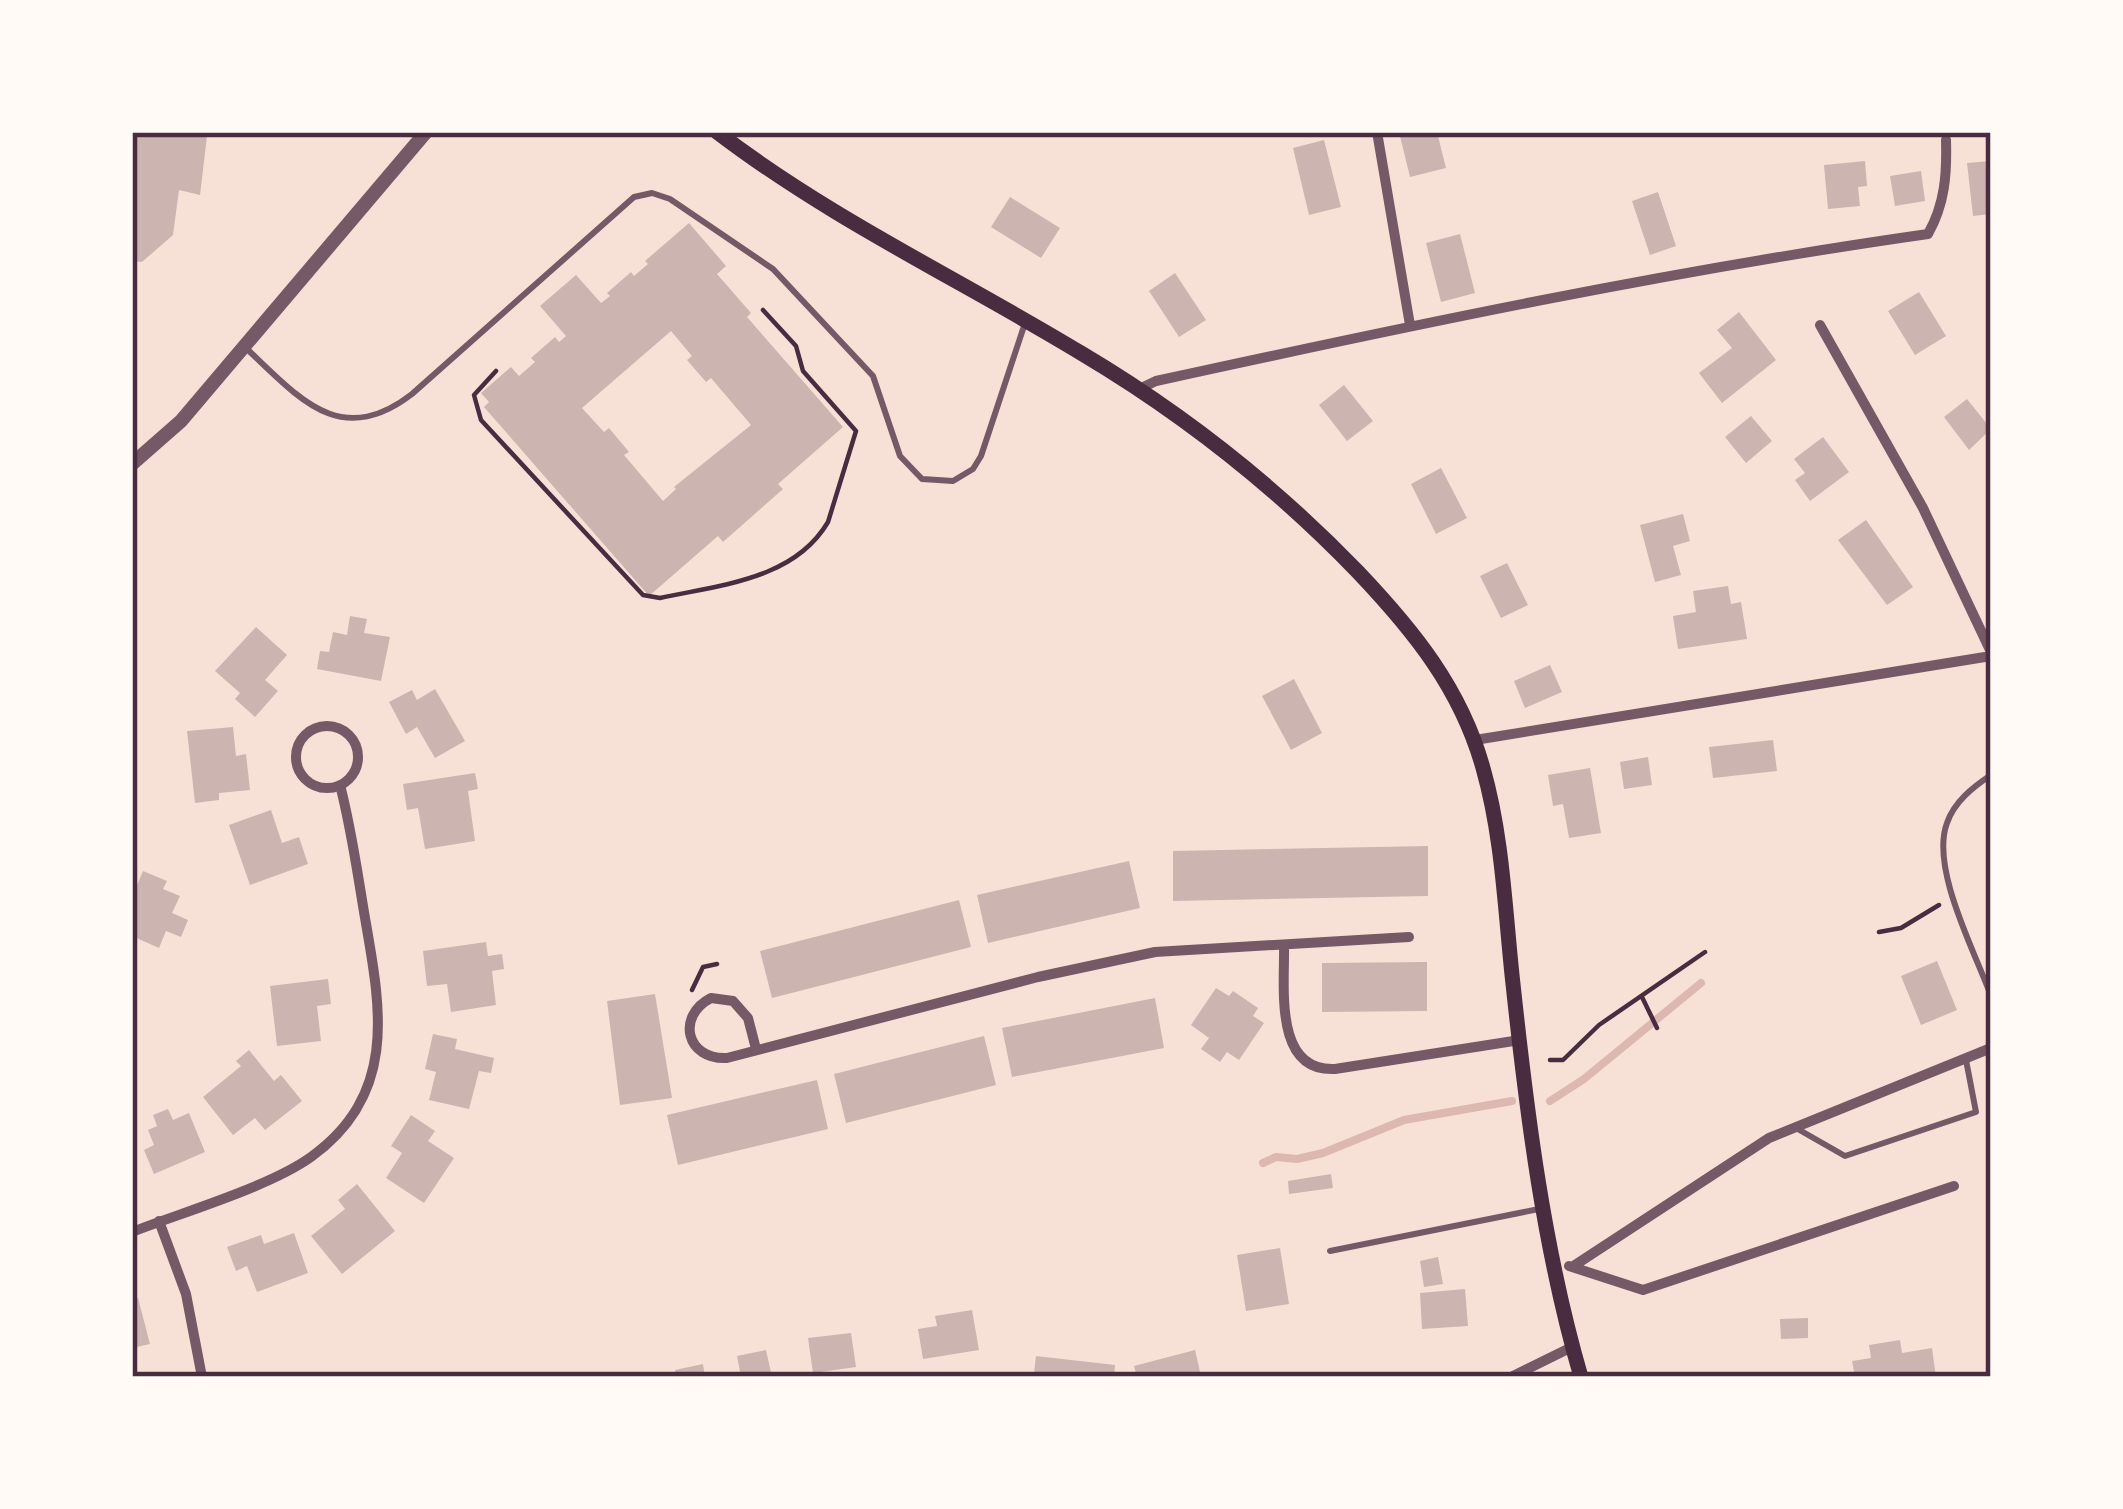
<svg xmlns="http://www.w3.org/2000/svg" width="2123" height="1509" font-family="'Alegreya Sans',sans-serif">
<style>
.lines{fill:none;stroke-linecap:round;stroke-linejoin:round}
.stream{stroke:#dcb8b0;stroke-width:8}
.building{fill:#ccb4b1;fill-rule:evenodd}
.path{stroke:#4a2c40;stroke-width:4.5}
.service{stroke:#755966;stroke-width:6}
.minor{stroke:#755966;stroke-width:10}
.tertiary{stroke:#755966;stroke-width:14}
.secondary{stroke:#4a2c40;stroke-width:15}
.neatline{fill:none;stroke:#4a2c40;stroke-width:4.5}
</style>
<rect width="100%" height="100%" fill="#f7e1d7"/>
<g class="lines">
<path class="stream" d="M1550,1101l34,-22 117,-96
M1263,1163l13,-6 21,2 26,-6 81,-33 108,-19"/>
</g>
<path class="building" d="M132,132l75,4 -7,59 -21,-5 -6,45 -31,27 -10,-1z
M1399,132h38l9,36 -36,9z
M1324,140l17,67 -32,8 -16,-67z
M1865,161l2,25 -9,1 2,19 -32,3 -4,-44z
M1991,161v53l-18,2 -6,-53z
M1921,171l4,30 -30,5 -5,-30z
M1658,192l18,54 -26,9 -18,-54z
M1010,197l50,31 -19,30 -50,-31z
M689,223l37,43 -9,8 34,39 -4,4 96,110 -65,57 5,5 -60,53 -5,-6 -69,60 -165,-189 5,-5 -8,-9 30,-26 8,9 16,-14 -4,-4 24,-21 4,5 7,-6 -26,-30 36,-31 25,28 9,-7 -3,-3 24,-21 3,4 14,-12 -3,-3zM671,331l21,25 -5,4 19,22 5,-4 40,47 -77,62 2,2 -13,12 -39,-46 5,-3 -20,-24 -5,4 -22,-24z
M1460,234l15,59 -34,9 -15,-59z
M1175,273l31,47 -27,17 -30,-46z
M1919,292l27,44 -31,19 -27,-44z
M1739,312l37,48 -54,43 -23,-30 33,-25 -15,-18z
M1344,385l29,36 -26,20 -28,-36z
M1967,399l24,30 -22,21 -25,-33z
M1751,416l21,25 -26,22 -21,-26z
M1823,437l26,35 -39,29 -15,-21 10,-7 -11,-14z
M1441,468l26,50 -31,16 -25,-50z
M1683,514l7,27 -17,5 8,29 -26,7 -15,-57z
M1866,520l47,67 -26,18 -49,-65z
M1507,563l21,42 -27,13 -21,-42z
M1728,586l3,18 10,-2 6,37 -69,10 -5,-33 23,-4 -3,-21z
M350,616l17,3 -3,14 26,4 -9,44 -64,-12 3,-18 9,1 4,-20 14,3z
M256,627l31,28 -22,25 13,11 -23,26 -20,-18 5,-6 -25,-22z
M1550,665l12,27 -37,16 -11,-27z
M1294,679l28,54 -31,17 -29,-54z
M435,689l30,52 -30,17 -18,-31 -11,7 -17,-32 23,-12 5,10z
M233,727l3,29 10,-2 4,36 -31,3v7l-24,3 -8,-72z
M1773,740l4,31 -64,7 -4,-31z
M1648,757l4,28 -28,4 -4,-27z
M1590,768l11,65 -32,5 -6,-34 -10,2 -5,-31z
M475,773l3,16 -10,2 7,50 -50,8 -7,-41 -11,2 -4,-26z
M271,810l11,33 17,-6 9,27 -58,21 -21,-60z
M1428,846v50l-255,5v-50z
M1129,861l11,47 -152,35 -11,-48z
M143,871l24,10 -4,8 17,7 -8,17 16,7 -7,17 -15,-6 -7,17 -27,-12v-39z
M959,900l12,47 -199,51 -12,-47z
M486,942l2,14 14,-2 2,15 -12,2 4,34 -45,7 -4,-28 -20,2 -4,-35z
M1937,961l20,49 -36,15 -20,-49z
M1427,962v49l-105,1v-49z
M328,979l3,25 -14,2 4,35 -44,5 -7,-60z
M1216,988l13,8 4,-5 25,17 -5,8 11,7 -25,37 -12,-8 -7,10 -19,-13 8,-11 -18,-13z
M655,994l17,104 -52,7 -13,-104z
M1155,998l9,50 -152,29 -10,-49z
M433,1034l24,5 -2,10 39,9 -3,15 -12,-2 -10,38 -40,-9 7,-28 -11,-3z
M984,1036l12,49 -150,38 -12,-49z
M249,1050l25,31 7,-6 21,26 -37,29 -10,-12 -22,17 -30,-38 38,-31 -5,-5z
M817,1080l11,49 -150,36 -11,-50z
M168,1109l5,11 16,-7 16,39 -51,22 -10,-24 10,-5 -6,-15 9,-4 -4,-11z
M411,1115l24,16 -7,10 26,17 -30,45 -38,-25 16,-25 -11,-7z
M1331,1174l2,14 -44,6 -1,-13z
M357,1184l38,47 -53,43 -31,-38 34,-27 -7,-9z
M294,1233l14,40 -51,19 -10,-26 -11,5 -9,-24 34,-12 3,9z
M1280,1248l9,56 -43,7 -9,-56z
M1438,1257l5,27 -19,3 -4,-26z
M1465,1289l3,37 -46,3 -2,-36z
M138,1298l12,46 -18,4v-48z
M972,1310l7,40 -56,9 -5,-30 19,-3 -2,-10z
M1808,1318v20l-27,1 -1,-20z
M851,1333l5,34 -43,6 -5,-35z
M1900,1340l2,13 30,-5 4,29h-81l-3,-16 19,-3 -2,-13z
M766,1350l6,27h-31l-4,-21z
M1195,1350l6,26 -64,1 -3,-11z
M1036,1356l79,9 -1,12 -80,-4z
M703,1364l2,13h-29l-1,-7z"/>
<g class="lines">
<path class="path" d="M496,371l-22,24 7,25 162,175 17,3c59,-13 134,-18 168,-76l28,-91 -53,-60 -7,-25 -33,-36
M1879,932l22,-4 38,-23
M692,990l11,-23 14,-3
M1642,997l15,31
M1550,1060h13l36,-35 106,-73"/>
<path class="service" d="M247,349c53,50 94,100 165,45l222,-197 18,-4 18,6 103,70 100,107 27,80 22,23 31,2 20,-12 8,-13 45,-136
M1991,775c-18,12 -37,27 -44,48 -17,45 28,129 44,173
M1796,1128l49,28 131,-44 -10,-52
M1330,1251l209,-42"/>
<path class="minor" d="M1377,132l33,193
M1820,325l103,183 68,144
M1139,389l17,-8c256,-56 512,-110 772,-147 17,-30 19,-60 18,-94
M296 757a31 31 0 1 1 62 0a31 31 0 1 1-62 0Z
M1475,740l516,-84
M1284,945c1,41 -11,127 51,124l185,-29
M756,1049l-8,-31 -15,-17 -22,-3c-35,18 -25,62 16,60l311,-81 117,-25 254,-15
M159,1221l27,73 16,83
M132,1232c51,-20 137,-45 179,-75 89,-64 69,-152 53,-245 -7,-42 -13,-85 -24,-127
M1569,1266l74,24 311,-104
M1572,1267l197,-129 222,-90
M1511,1377l61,-30"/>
<path class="tertiary" d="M132,464l49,-43 245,-289"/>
<path class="secondary" d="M717,132c114,87 242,147 364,221 101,60 195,134 277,219 56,59 103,117 125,196 20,70 22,144 30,216 14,131 31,266 68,393"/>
</g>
<rect width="2123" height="1509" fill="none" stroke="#fffaf5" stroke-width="270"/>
<rect x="135" y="135" width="1853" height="1239" class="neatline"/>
</svg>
